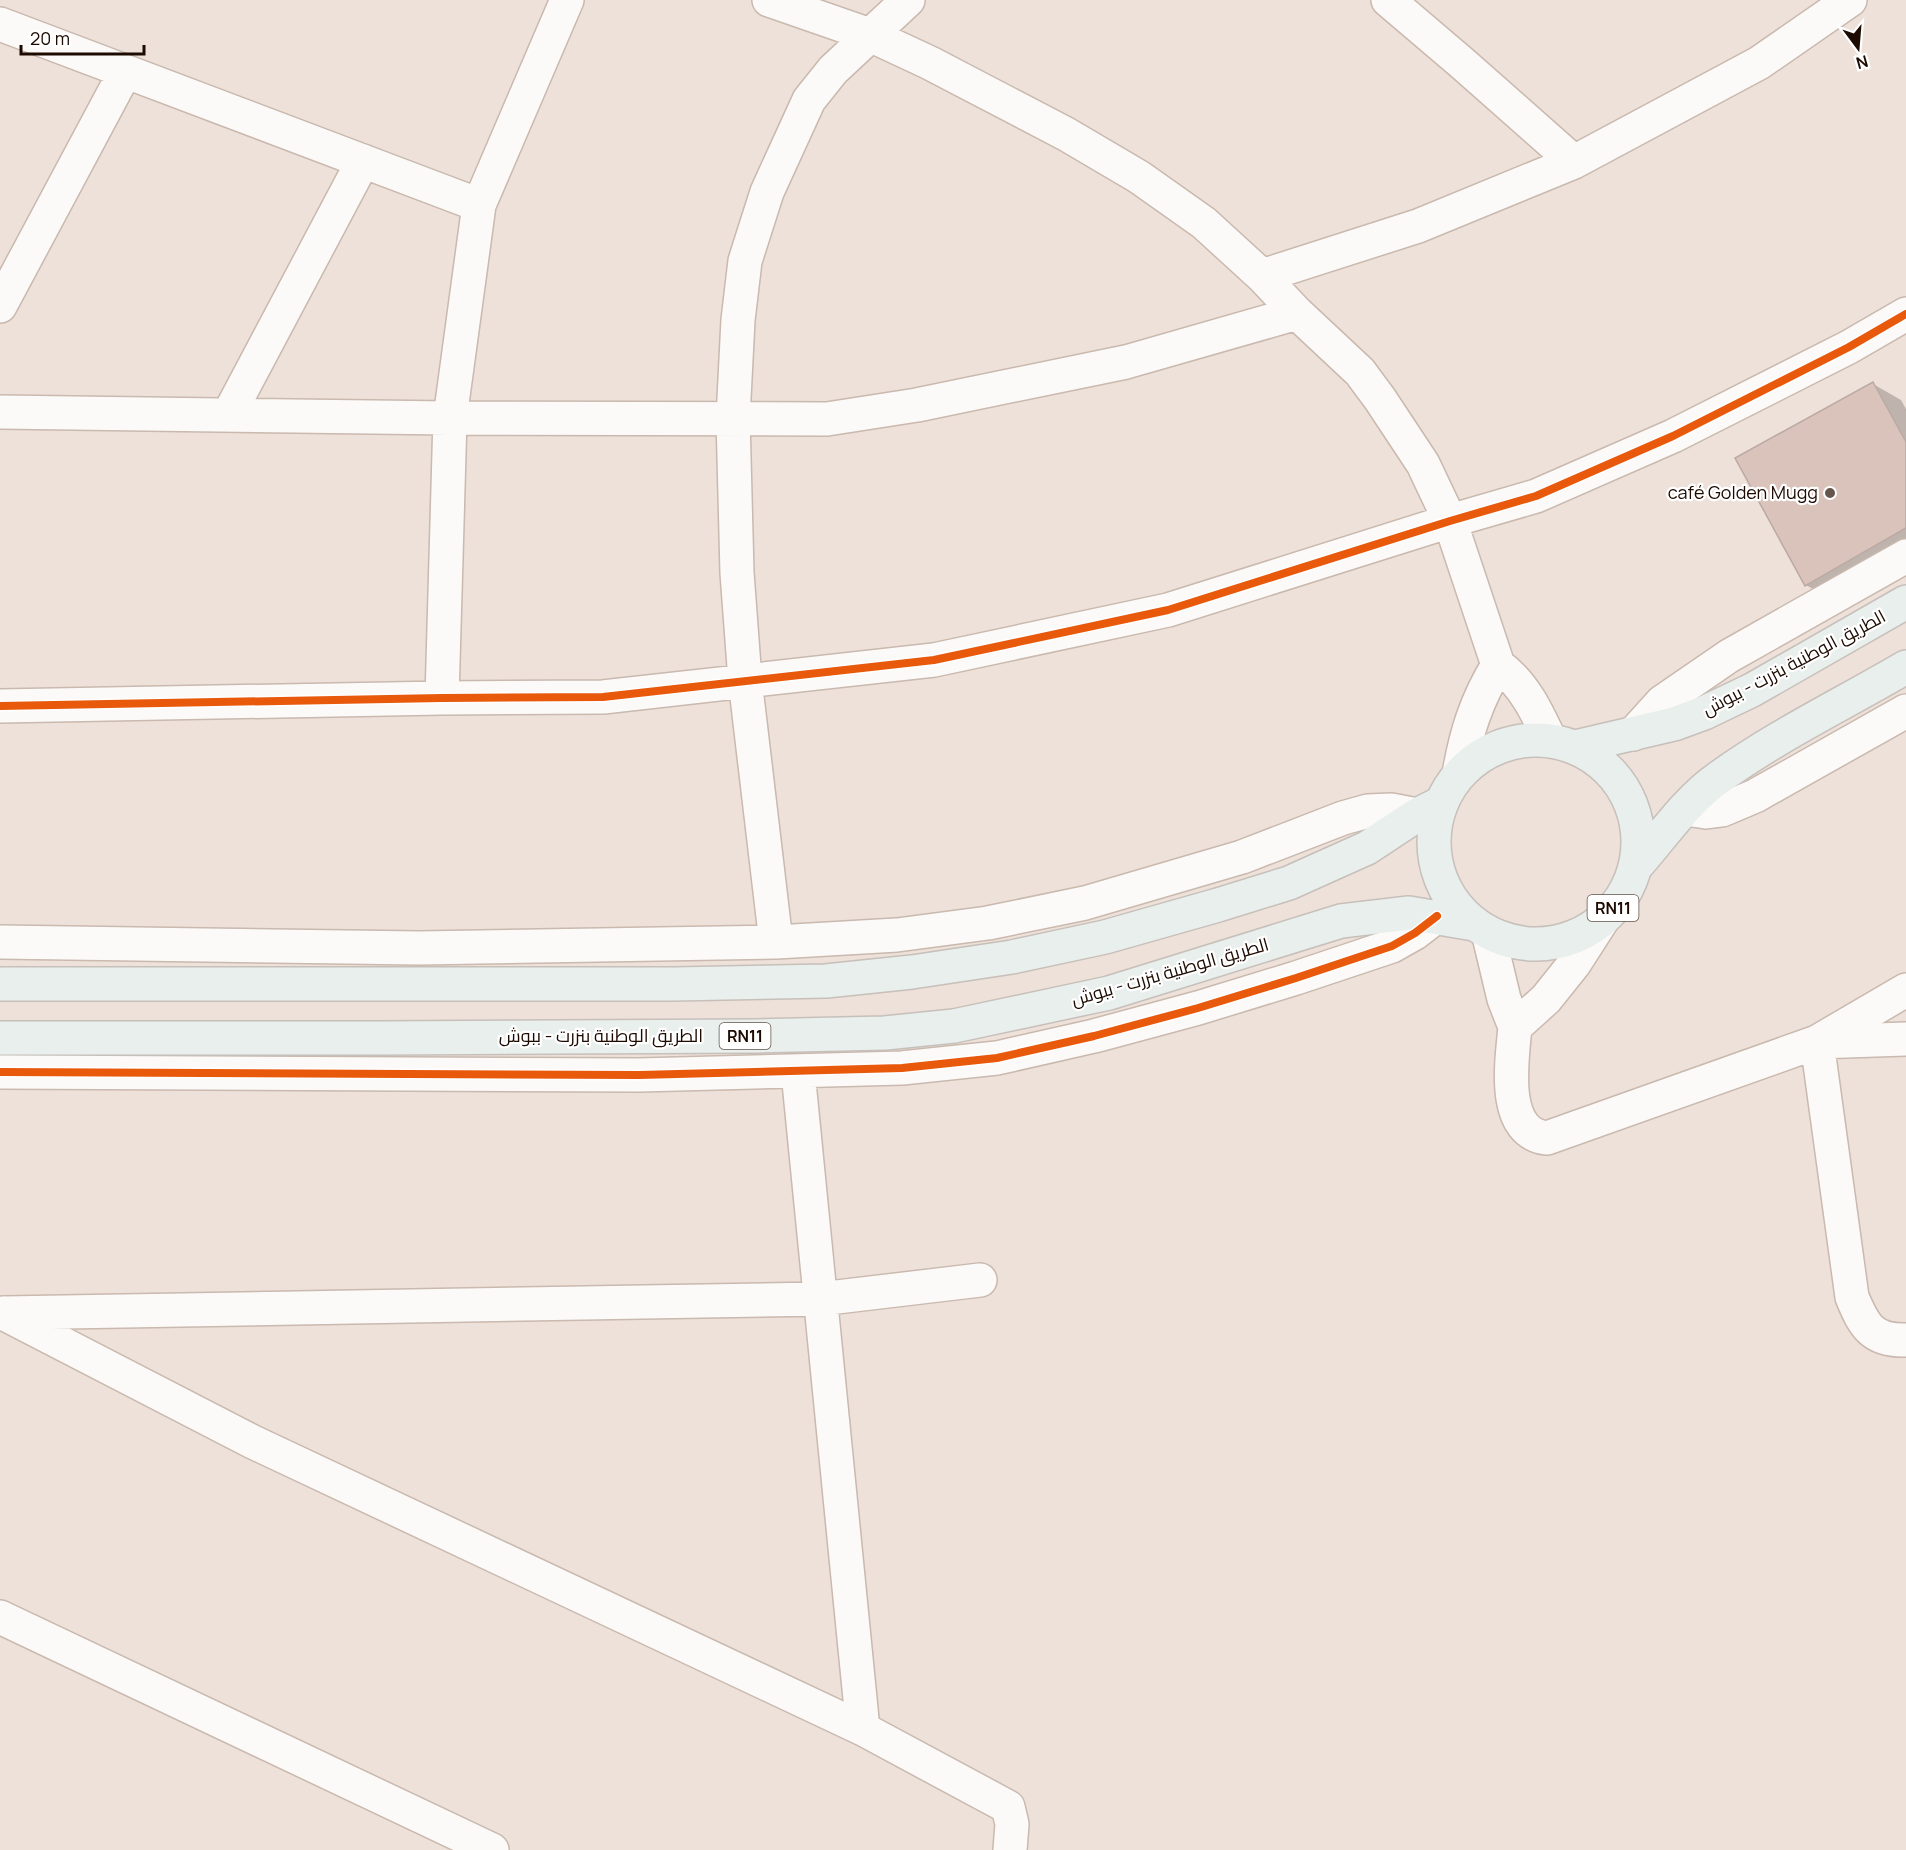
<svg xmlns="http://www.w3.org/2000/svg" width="1906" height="1850" font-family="Manrope,Cairo,sans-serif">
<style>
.shadow{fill:#0003}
.building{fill:#dac3bb;stroke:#bba9a3;stroke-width:1.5}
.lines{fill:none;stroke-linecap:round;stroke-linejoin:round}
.street-casing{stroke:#c9b9ae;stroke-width:36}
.primary-casing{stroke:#c7bfba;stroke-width:36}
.street{stroke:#fcfaf9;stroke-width:33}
.primary{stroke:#e8efec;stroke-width:33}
.cycleway-casing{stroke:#fff;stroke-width:11}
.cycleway{stroke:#e8590c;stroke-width:8}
.poi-dot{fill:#66554c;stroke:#fff;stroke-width:2}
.labels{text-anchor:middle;stroke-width:4.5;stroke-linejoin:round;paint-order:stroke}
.shield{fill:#fff;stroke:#61544c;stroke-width:1.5}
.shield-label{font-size:16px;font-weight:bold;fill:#1d0a00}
.poi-label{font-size:18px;fill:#1d0a00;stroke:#fff;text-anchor:end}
.street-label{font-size:18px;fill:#1d0a00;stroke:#fff}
</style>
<rect width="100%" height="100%" fill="#eee1d9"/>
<path class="shadow" d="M1873,384l28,16 5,9v151l-72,41 -28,-16z"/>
<path class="building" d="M1873,382l33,60v86l-101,58 -70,-128z"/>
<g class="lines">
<defs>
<path id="street" d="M769,0l101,35 60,28 136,71 73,43 65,46 58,53 35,37 63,59 20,27 43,65 27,57 48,144
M1388,0l74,63 112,99
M0,24l479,181
M1262,276l156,-50 156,-64 185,-99 91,-63
M0,306l125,-234
M0,412l450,6 377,1 90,-14 209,-43 171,-49
M229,414l134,-253
M442,698l8,-280 29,-213 88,-205
M0,706l442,-8 161,-1 331,-37 234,-50 282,-89 86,-25 137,-60 176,-89 57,-33
M1633,734l29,-32 67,-46 177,-100
M1459,774c7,-41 17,-73 39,-109 26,19 39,47 52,75
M1686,809l20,3 16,-2 33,-14 151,-85
M1488,932l16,67 11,28 31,-28 28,-35 27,-42
M0,942l419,6 357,-6 121,-7 91,-12 97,-20 157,-46 101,-39 25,-7 23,-1 26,5
M776,942l-31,-262 -8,-107 -4,-155 5,-98 7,-59 22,-69 42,-92 24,-30 75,-70
M1515,1027c-3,33 -15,106 32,111l270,-96 89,-52
M1906,1039l-89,3 35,255c12,29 20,44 54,43
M0,1072l639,3 263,-7 95,-10 97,-22 104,-28 98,-30 96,-32 23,-13 22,-17
M798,1072l65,657
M3,1313l250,129 610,287 145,78 4,17 -2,26
M5,1313l815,-14 160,-19
M0,1617l492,233"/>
<path id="primary" d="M1434 842a102 102 0 1 1 204 0a102 102 0 1 1-204 0Z
M1575,747l99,-23 30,-11 48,-23 154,-88
M1637,865c24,-27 51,-66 80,-86 59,-43 126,-75 189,-112
M0,984h674l152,-3 86,-9 100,-15 93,-20 113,-32 71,-22 78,-35 50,-33 24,-12
M0,1038h380l376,-2 129,-3 69,-7 155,-33 232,-72 68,-8 65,11"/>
</defs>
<use href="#street" class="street-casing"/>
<use href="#primary" class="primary-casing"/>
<use href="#street" class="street"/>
<use href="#primary" class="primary"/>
<defs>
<path id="cycleway" d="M0,706l442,-8 161,-1 331,-37 234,-50 282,-89 86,-25 137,-60 176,-89 57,-33
M0,1072l639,3 263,-7 95,-10 97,-22 104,-28 98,-30 96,-32 23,-13 22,-17"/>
</defs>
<use href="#cycleway" class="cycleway-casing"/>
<use href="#cycleway" class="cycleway"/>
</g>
<circle class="poi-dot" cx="1830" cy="493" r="6"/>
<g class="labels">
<g class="shield">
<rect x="1587.5" y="895" width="51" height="26" rx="4.5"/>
<rect x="719.5" y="1023" width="51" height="26" rx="4.5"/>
</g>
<g class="shield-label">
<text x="1613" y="914">RN11</text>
<text x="745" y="1042">RN11</text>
</g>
<g class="poi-label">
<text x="1818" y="499">café Golden Mugg</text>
</g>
<g class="street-label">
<text transform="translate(1794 663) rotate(-28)" y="6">الطريق الوطنية بنزرت - ببوش</text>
<text transform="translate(1170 972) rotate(-16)" y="6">الطريق الوطنية بنزرت - ببوش</text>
<text x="601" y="1042">الطريق الوطنية بنزرت - ببوش</text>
</g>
</g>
<g transform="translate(1858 48) rotate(164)" stroke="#ffffff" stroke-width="4.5" paint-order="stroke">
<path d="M0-4.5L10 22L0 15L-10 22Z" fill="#1d0a00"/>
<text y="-9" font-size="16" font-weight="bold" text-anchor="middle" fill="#1d0a00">N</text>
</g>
<path d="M21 45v9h123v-9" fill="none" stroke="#1d0a00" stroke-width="3"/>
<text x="30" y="45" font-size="18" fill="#1d0a00" stroke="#ffffff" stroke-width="4.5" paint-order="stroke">20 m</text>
</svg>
